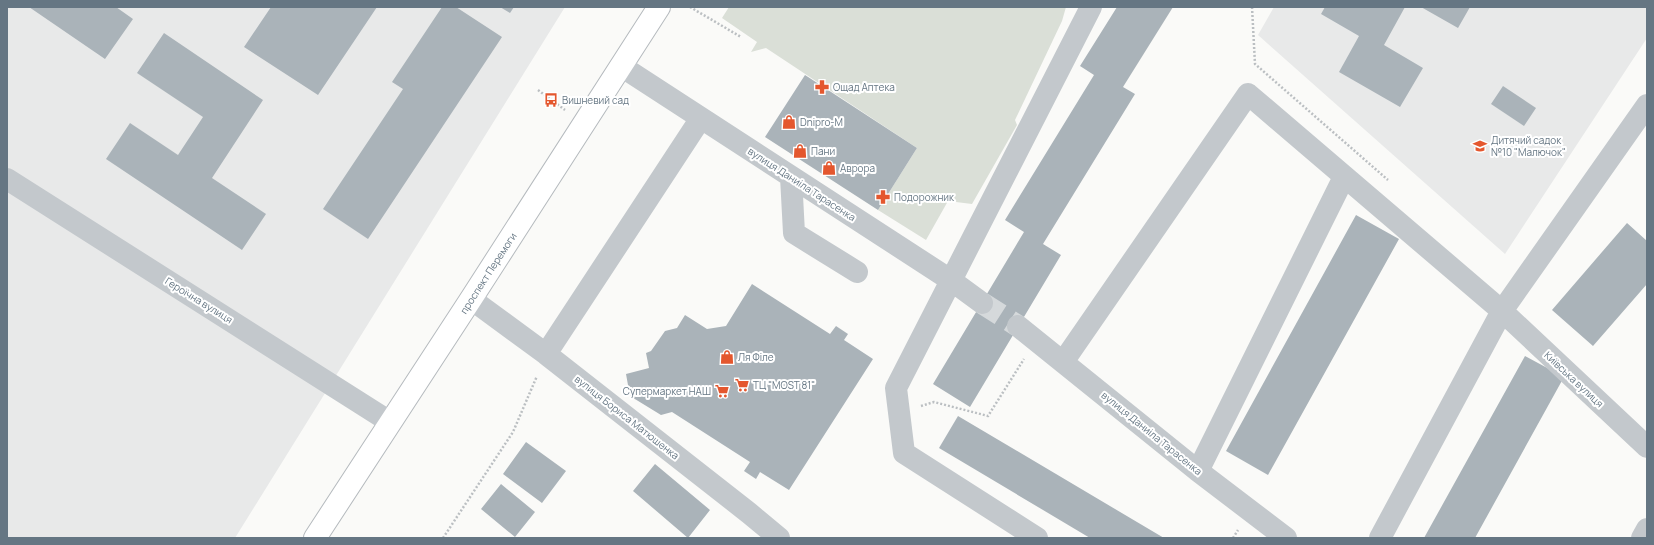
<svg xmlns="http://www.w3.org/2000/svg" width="1654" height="545" font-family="Manrope,sans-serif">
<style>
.built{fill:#e8e9e9}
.green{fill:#dadfd7}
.building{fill:#aab3b9}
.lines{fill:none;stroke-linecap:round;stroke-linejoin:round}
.minor-tunnel{stroke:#d5d9db;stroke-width:22;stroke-dasharray:22 11;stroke-linecap:butt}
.major-casing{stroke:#b5babe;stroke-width:24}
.path{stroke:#bbbfc2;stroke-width:2.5;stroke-dasharray:2 2;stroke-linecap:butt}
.minor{stroke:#c3c8cc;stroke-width:22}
.major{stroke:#fff;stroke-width:22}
.labels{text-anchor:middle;stroke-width:4;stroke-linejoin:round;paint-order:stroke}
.poi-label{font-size:10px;fill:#657683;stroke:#fff;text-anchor:start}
.street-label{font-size:10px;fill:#657683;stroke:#fff}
</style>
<rect width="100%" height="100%" fill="#fafaf8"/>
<path class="built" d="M7,7h558l-330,531h-228z
M1274,7h373v31l-142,216 -247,-219z"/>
<path class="green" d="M729,7h337l-4,14 -47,99 2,5 -45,79 -24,-3 -22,39 -48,-30 39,-62 -151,-100 -15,4 6,-10 -35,-24z"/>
<path class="building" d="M29,7h87l17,12 -28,40z
M271,7h106l-59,88 -74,-48z
M442,7h14l46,30 -134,202 -45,-30 80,-120 -11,-7z
M500,7h14l-4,6z
M1117,7h56l-50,80 12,7 -92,150 18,11 -91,152 -37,-23 91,-152 -19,-12 89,-145 -14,-9z
M1325,7h80l-21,38 39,23 -23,39 -61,-35 20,-36 -38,-22z
M1421,7h49l-12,21z
M164,33l99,67 -51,78 54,36 -24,36 -136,-91 24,-36 48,32 25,-38 -66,-44z
M805,75l112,73 -39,62 -113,-73z
M1503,86l33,22 -12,18 -33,-22z
M1356,215l43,24 -131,236 -42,-24z
M1627,223l20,18v43l-54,62 -41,-36z
M752,284l78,50 6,-8 12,8 -4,6 29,19 -84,131 -29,-18 -4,7 -12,-8 6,-9 -78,-50 -11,3 -31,-19 -4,-22 23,-6 -3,-15 5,-2 14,-20 12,-3 8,-13 22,14 19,-3z
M1525,356l39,21 -89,161h-51z
M958,416l206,122h-74l-151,-90z
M526,442l40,29 -24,32 -39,-29z
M655,464l55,46 -22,28 -55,-47z
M501,484l34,28 -20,25 -34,-28z"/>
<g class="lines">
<path class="minor-tunnel" d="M982,303l36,23"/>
<defs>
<path id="major" d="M315,538l156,-239 188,-292"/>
</defs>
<use href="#major" class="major-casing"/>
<path class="path" d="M690,7l51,30
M1252,7l3,57 133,116
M538,90l27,20
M921,406l13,-4 54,14 36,-57
M443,538l70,-106 24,-56
M1233,538l5,-8"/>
<path class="minor" d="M621,66l331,215 30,22
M791,177l3,56 63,39
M7,179l383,243
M471,299l75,55 203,159 30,25
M1018,326l180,145 88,67
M546,354l155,-236
M1063,362l185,-268 254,217 145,136
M1198,471l146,-294
M1037,538l-133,-85 -8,-65 195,-381
M1380,538l122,-227 145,-206
M1642,538l5,-9"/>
<use href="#major" class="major"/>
</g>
<defs>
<symbol id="pharmacy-bare" viewBox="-9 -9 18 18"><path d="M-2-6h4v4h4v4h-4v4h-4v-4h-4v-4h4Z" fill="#e4572e" stroke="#fff" stroke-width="2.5" paint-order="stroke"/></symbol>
<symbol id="bus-bare" viewBox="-9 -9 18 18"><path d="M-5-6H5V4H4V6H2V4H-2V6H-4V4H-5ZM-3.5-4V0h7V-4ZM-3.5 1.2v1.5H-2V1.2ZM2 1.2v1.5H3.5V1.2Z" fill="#e4572e" stroke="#fff" stroke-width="2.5" paint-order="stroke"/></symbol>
<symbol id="shop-bare" viewBox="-9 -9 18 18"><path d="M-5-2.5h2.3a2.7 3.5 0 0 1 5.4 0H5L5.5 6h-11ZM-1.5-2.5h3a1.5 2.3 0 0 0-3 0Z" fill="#e4572e" stroke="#fff" stroke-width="2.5" paint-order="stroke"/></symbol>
<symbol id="school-bare" viewBox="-9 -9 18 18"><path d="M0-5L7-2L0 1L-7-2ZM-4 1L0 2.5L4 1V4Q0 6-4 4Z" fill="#e4572e" stroke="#fff" stroke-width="2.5" paint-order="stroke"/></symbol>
<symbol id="supermarket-bare" viewBox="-9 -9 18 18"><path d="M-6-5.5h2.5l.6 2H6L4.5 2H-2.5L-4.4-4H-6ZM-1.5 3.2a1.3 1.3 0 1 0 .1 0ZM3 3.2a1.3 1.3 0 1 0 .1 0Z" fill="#e4572e" stroke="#fff" stroke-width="2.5" paint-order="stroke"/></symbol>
</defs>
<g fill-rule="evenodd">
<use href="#pharmacy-bare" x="812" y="77" width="20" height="20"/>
<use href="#bus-bare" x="541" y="90" width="20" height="20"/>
<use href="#shop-bare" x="779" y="112" width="20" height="20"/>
<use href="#school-bare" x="1470" y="136" width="20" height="20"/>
<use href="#shop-bare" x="790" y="141" width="20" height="20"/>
<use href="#shop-bare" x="819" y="158" width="20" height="20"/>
<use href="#pharmacy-bare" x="873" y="187" width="20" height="20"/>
<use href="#shop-bare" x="717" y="347" width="20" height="20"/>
<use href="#supermarket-bare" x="732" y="375" width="20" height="20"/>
<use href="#supermarket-bare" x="712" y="381" width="20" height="20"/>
</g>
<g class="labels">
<g class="poi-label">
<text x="833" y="91">Ощад Аптека</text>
<text x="562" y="104">Вишневий сад</text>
<text x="800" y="126">Dnipro-M</text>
<text x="1491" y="144">Дитячий садок<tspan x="1491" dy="12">№10 "Малючок"</tspan></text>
<text x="811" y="155">Пани</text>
<text x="840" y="172">Аврора</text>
<text x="894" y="201">Подорожник</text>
<text x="738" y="361">Ля Філе</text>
<text x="753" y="389">ТЦ "MOST 81"</text>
<text x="711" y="395" text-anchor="end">Супермаркет НАШ</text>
</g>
<g class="street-label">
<text transform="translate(802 184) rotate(33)" y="4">вулиця Даниіла Тарасенка</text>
<text transform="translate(488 273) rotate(-57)" y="4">проспект Перемоги</text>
<text transform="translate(199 300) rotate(32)" y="4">Героїчна вулиця</text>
<text transform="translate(1574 379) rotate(43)" y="4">Київська вулиця</text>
<text transform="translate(627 417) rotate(38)" y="4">вулиця Бориса Матюшенка</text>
<text transform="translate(1152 433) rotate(39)" y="4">вулиця Даниіла Тарасенка</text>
</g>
</g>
<rect width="1654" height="545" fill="none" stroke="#657683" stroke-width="16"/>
</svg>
